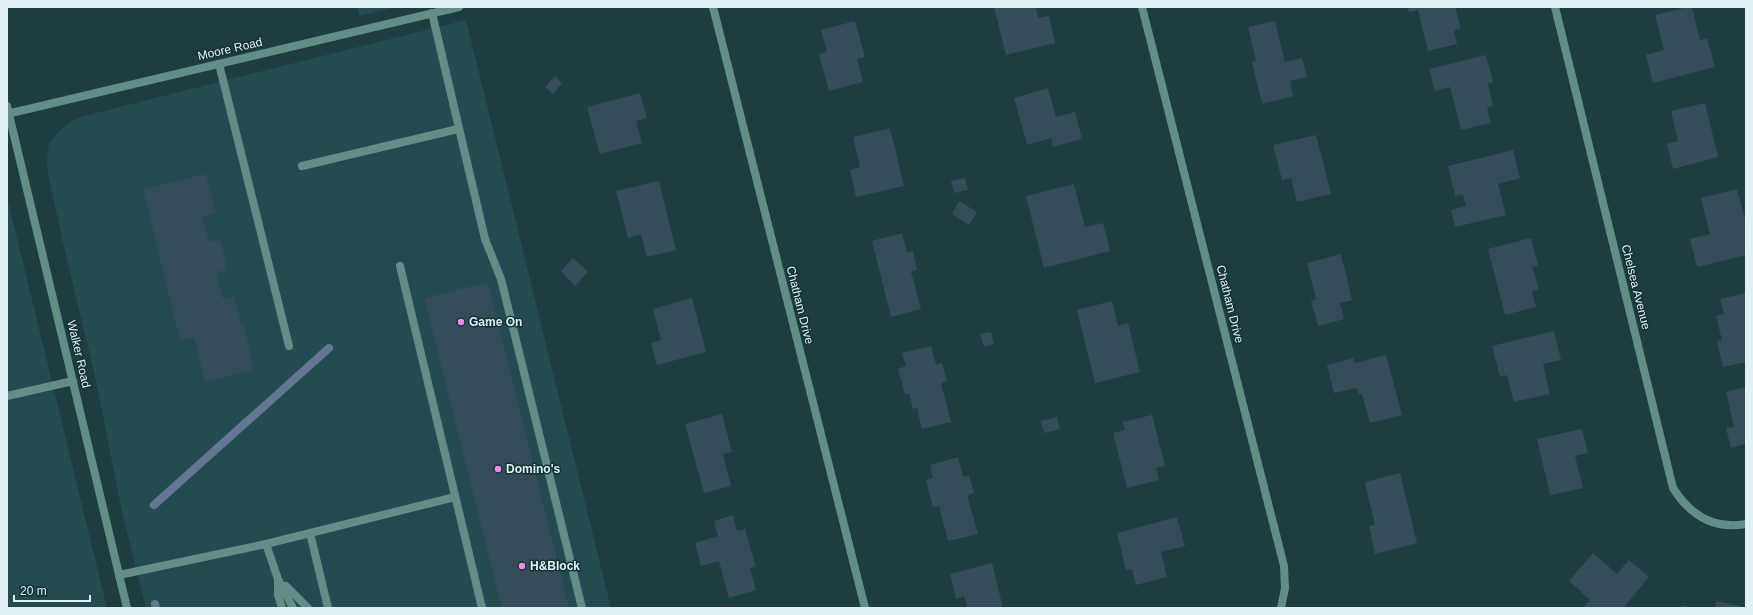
<svg xmlns="http://www.w3.org/2000/svg" width="1753" height="615" font-family="Helvetica,sans-serif">
<style>
.built{fill:#234b51}
.lines{fill:none;stroke-linecap:round;stroke-linejoin:round}
.stream{stroke:#647792;stroke-width:8}
.building{fill:#354d5a}
.service{stroke:#638e87;stroke-width:8}
.minor{stroke:#638e87;stroke-width:8}
.tertiary{stroke:#638e87;stroke-width:8}
.poi-dot{fill:#f589ef;stroke:#143237;stroke-width:1.5}
.labels{text-anchor:middle;stroke-width:3;stroke-linejoin:round;paint-order:stroke}
.street-label{font-size:12px;fill:#e0f1f3;stroke:#143237}
.poi-label{font-size:12px;font-weight:bold;fill:#e0f1f3;stroke:#143237;text-anchor:start}
</style>
<rect width="100%" height="100%" fill="#1e3d41"/>
<path class="built" d="M357,7h39l-37,9z
M466,20l145,588h-465l-24,-96 -27,-136 -33,-137 -14,-66 -1,-13 2,-16 9,-12 12,-10 10,-5z
M7,197l100,411h-100z"/>
<g class="lines">
<path class="stream" d="M154,505l175,-157
M155,604l1,4"/>
</g>
<path class="building" d="M994,7h42l2,11 11,-2 6,27 -49,12z
M1408,7h47l6,22 -7,1 3,14 -29,7 -10,-41 -9,2z
M1688,7h4l8,33 7,-2 8,29 -62,16 -7,-28 18,-5 -9,-35z
M855,21l10,36 -8,2 6,23 -34,9 -10,-37 8,-2 -6,-22z
M1275,21l10,41 17,-4 5,19 -17,4 3,15 -31,8 -10,-42 4,-1 -8,-34z
M1486,55l7,27 -5,2 5,22 -6,2 4,15 -30,7 -11,-43 -15,4 -6,-22z
M555,76l7,7 -9,11 -8,-7z
M1048,88l8,29 19,-5 7,27 -29,8 -2,-9 -24,7 -13,-47z
M640,93l7,25 -11,3 6,22 -42,11 -13,-47z
M1705,103l13,54 -45,12 -6,-25 11,-3 -7,-30z
M890,128l14,58 -48,11 -6,-27 10,-3 -7,-30z
M1316,135l15,59 -34,8 -6,-24 -9,2 -9,-35z
M1513,150l7,28 -22,6 8,31 -51,12 -4,-17 15,-4 -3,-12 -8,2 -7,-30z
M206,174l10,39 -14,3 7,26 11,-2 7,30 -11,2 7,27 11,-3 7,28h2l11,46 -49,12 -11,-45 -14,4 -37,-152z
M965,178l3,12 -14,3 -3,-12z
M659,181l17,69 -29,7 -6,-23 -13,4 -12,-47z
M1074,184l11,43 18,-4 7,28 -66,17 -18,-72z
M1737,189l9,34v32l-49,12 -7,-28 20,-5 -9,-36z
M959,201l18,11 -8,13 -17,-11z
M902,233l5,20 6,-2 4,19 -6,2 10,37 -30,8 -19,-76z
M1531,238l7,27 -6,2 7,22 -7,2 4,16 -31,8 -17,-66z
M1341,254l11,46 -12,3 4,16 -26,7 -7,-26 5,-1 -9,-36z
M573,258l15,14 -13,14 -14,-15z
M488,282l81,326h-67l-78,-310z
M1746,293v69l-23,5 -6,-26 5,-1 -6,-24 8,-2 -4,-15z
M692,298l14,54 -49,13 -6,-22 10,-3 -8,-31z
M1112,301l6,25 10,-3 12,49 -45,11 -18,-73z
M1554,331l7,29 -18,4 7,30 -36,8 -7,-27 -7,2 -8,-31z
M991,332l3,12 -10,3 -4,-13z
M931,346l5,18 6,-1 5,18 -6,2 10,39 -29,7 -5,-21 -4,1 -4,-16 -4,1 -7,-25 8,-3 -4,-13z
M1386,355l16,60 -32,8 -8,-29h-3l-3,-6 -22,5 -7,-28 26,-7 2,5z
M1746,387v57l-15,4 -5,-20 8,-1 -8,-35z
M722,414l10,38 -9,2 8,32 -27,7 -19,-69z
M1152,415l13,51 -9,2 3,12 -32,8 -14,-55 12,-3 -3,-8z
M1057,417l3,12 -16,4 -3,-12z
M1582,429l6,24 -13,3 8,32 -33,7 -13,-56z
M958,457l5,20 6,-1 5,17 -7,2 11,39 -30,7 -9,-35 -6,1 -7,-27 7,-2 -3,-13z
M1400,473l17,70 -42,11 -6,-28 6,-1 -10,-43z
M733,515l4,16 8,-2 11,38 -6,1 6,22 -27,8 -10,-37 -18,5 -6,-23 23,-7 -4,-15z
M1177,517l8,29 -24,6 6,25 -31,8 -4,-16 -6,1 -9,-37z
M1593,553l24,21 12,-14 20,17 -26,31h-40l7,-8 -21,-19z
M992,563l11,45h-36l-3,-12 -8,3 -6,-25z
M1716,601l25,5v2h-26z
M1681,605l10,2v1h-10z"/>
<g class="lines">
<path class="service" d="M432,13l53,226 16,40 81,329
M219,64l70,282
M302,166l156,-37
M400,266l82,342
M7,396l66,-15
M310,533l18,75
M266,544l12,35 15,29
M119,575l147,-31 189,-47
M278,580v15l4,13
M286,586l22,22"/>
<path class="minor" d="M713,7l152,601
M1142,7l142,559 1,22 -4,20
M1555,7l118,481c17,27 40,42 73,36"/>
<path class="tertiary" d="M7,106l120,502
M7,114l452,-107"/>
</g>
<g class="poi-dot">
<circle cx="461" cy="322" r="4"/>
<circle cx="498" cy="469" r="4"/>
<circle cx="522" cy="566" r="4"/>
</g>
<g class="labels">
<g class="street-label">
<text transform="translate(230 49) rotate(-13)" y="4">Moore Road</text>
<text transform="translate(1636 287) rotate(76)" y="4">Chelsea Avenue</text>
<text transform="translate(1230 304) rotate(76)" y="4">Chatham Drive</text>
<text transform="translate(800 305) rotate(76)" y="4">Chatham Drive</text>
<text transform="translate(79 354) rotate(77)" y="4">Walker Road</text>
</g>
<g class="poi-label">
<text x="469" y="326">Game On</text>
<text x="506" y="473">Domino's</text>
<text x="530" y="570">H&amp;Block</text>
</g>
</g>
<rect width="1753" height="615" fill="none" stroke="#e0f1f3" stroke-width="16"/>
<path d="M14 595v6h76v-6" fill="none" stroke="#e0f1f3" stroke-width="2"/>
<text x="20" y="595" font-size="12" fill="#e0f1f3" stroke="#143237" stroke-width="3" paint-order="stroke">20 m</text>
</svg>
